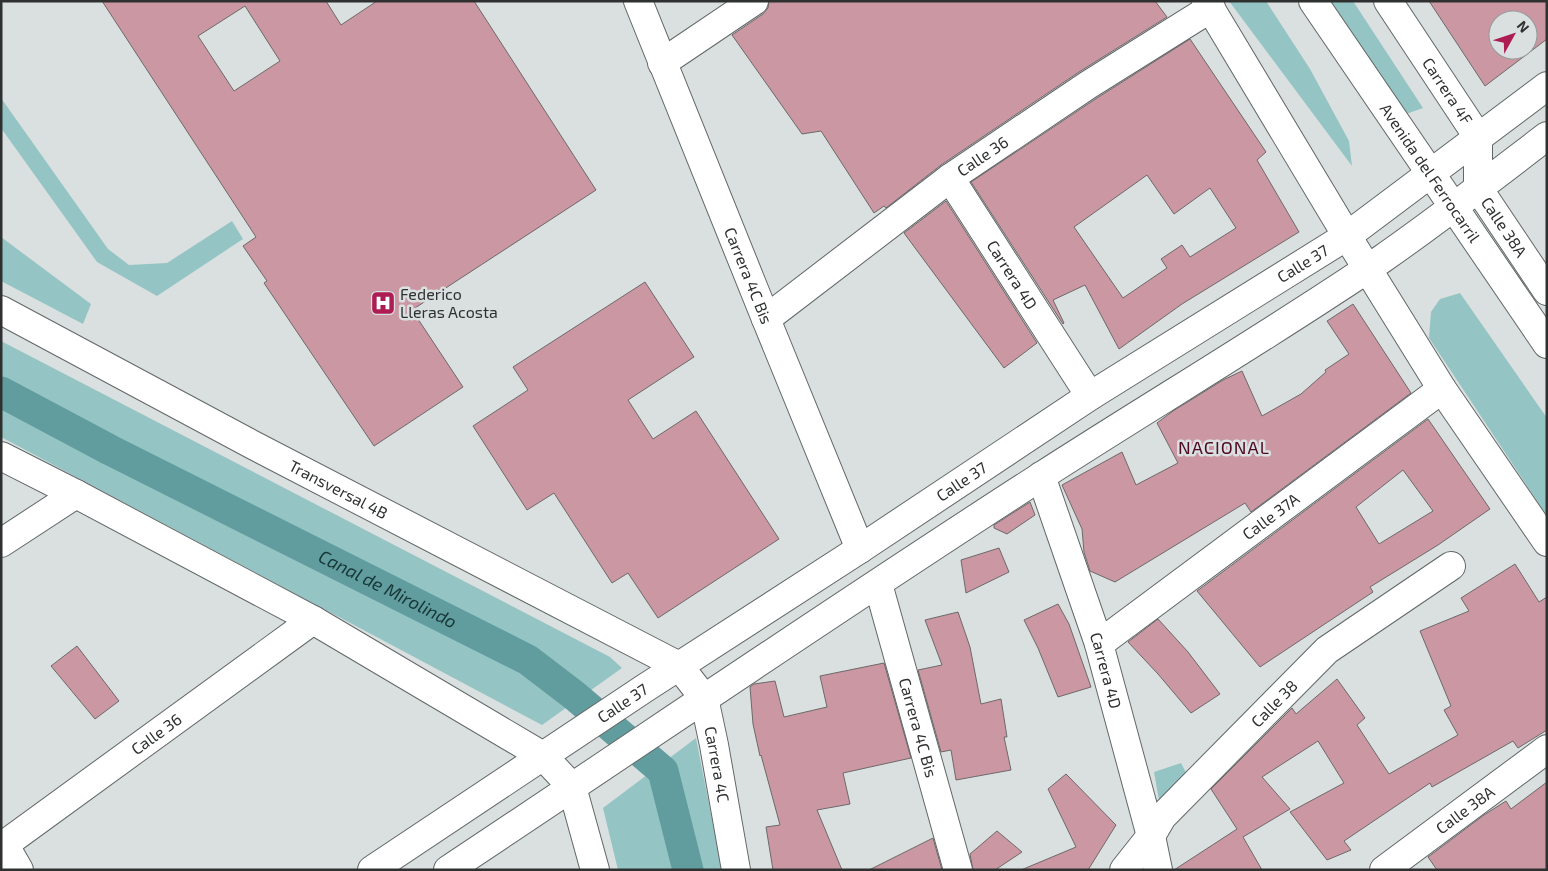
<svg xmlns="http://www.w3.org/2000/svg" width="1548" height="871" font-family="'Exo 2',sans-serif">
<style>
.green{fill:#95c4c4}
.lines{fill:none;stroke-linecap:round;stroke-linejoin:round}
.canal{stroke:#619d9e;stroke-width:31}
.building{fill:#ca97a2;stroke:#6d696a;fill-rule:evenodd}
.street-casing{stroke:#626767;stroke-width:30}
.secondary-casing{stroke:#626767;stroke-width:30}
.primary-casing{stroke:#626767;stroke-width:30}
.street{stroke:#fff;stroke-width:28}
.secondary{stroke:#fff;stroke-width:28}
.primary{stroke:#fff;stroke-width:28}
.labels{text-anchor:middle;stroke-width:5;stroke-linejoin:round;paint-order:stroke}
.street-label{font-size:16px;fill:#2f3131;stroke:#dae0e0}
.poi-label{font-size:16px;fill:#2f3131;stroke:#dae0e0;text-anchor:start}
.neighbourhood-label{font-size:18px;letter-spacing:1px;fill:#4f0a23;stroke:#dae0e0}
.water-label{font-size:18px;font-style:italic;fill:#173637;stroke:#dae0e0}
</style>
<rect width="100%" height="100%" fill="#dae0e0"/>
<path class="green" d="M1229,1h37l44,68 39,72 3,25z
M1330,1h23l70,107 -17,6z
M1,98l107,151 21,16 38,-2 65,-42 11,18 -86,57 -60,-34 -96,-134z
M1,237l90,67 -8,20 -82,-43z
M1460,293l87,125v98l-118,-178 2,-26 9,-13z
M1,341l609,316 12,11 -80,57 -541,-288z
M696,738l26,132h-104l-15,-62z
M1181,763l12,23 -31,31 -8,-45z"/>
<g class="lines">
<path class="canal" id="s1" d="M1,392l109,58 418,210 47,36 88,75 25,99"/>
</g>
<path class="building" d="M102,1h224l15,24 36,-24h97l122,189 -184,120 51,77 -89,59 -110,-163 3,-2 -24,-35 13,-9zM245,6l35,55 -46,30 -36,-55z
M769,1h386l12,16 -88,55 -138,93 -55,43 -2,-2 -10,7 -53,-82 -19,3 -70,-99 31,-21 5,-6z
M1429,1h118v38l-62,47zM1498,20h30v30h-30z
M1190,39l76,113 -9,8 42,72 -117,72 -63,45 -34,-64 -32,15 11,23 -1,1 -92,-142 126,-84zM1147,175l27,39 36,-26 26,40 -46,29 -8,-12 -21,14 6,9 -44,30 -49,-71z
M946,201l91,142 -33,25 -100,-135z
M645,282l49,75 -66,43 25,39 43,-28 83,128 -121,79 -30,-45 -16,10 -58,-90 -27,17 -54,-84 55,-36 -15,-23z
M1353,304l58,89 -160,119 -6,-9 -130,79 -25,-11 -6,-19 -2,-23 -20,-44 60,-33 14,33 42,-22 -21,-40 16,-12 50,-31 19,-9 20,45 39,-22 25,-22 -1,-2 24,-16 -22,-33z
M1428,419l62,90 -52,36 -68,42 3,5 -113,75 -63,-76zM1403,470l30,41 -54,33 -23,-37z
M1030,502l5,13 -28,19 -13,-6v-3z
M999,548l10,24 -43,21 -5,-33z
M1515,564l24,38 8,-5v133l-29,18 -5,-7 -81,46 -2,-4 -86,58 7,9 -24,10 -37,-48 54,-29 -26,-42 -56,36 28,32 -47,28 19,33h-88l63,-41 -26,-40 81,-81 4,6 41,-35 28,39 -8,7 32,49 69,-39 -14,-25 7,-4 -31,-75 49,-20 -8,-13z
M1058,604l11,20 22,63 -33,10 -20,-49 -14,-28z
M958,612l12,35 11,57 20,-5 6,38h-3l7,33 -55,10 -5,-30 -10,2 -23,-82 24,-5 -17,-45z
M1158,619l30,33 32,42 -29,19 -33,-39 -30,-32z
M77,646l42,55 -24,18 -44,-53z
M884,663l27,95 -68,15 7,31 -33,6 25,60h-69l-7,-43 14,-2 -19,-70 -1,1 -7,-32 -3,-37 4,-3 21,-3 9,36 43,-10 -7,-31z
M1066,774l50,51 -28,45h-67l55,-23 -28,-58z
M1547,782v88h-110l-9,-13 56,-42 22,-14 5,8z
M997,831l25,21 -27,18h-22l-3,-16z
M933,838l9,32h-73z"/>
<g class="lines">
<defs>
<g id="street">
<path id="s2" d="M638,1l128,318 94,230"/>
<path id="s3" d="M1388,1l90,136v51l69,103"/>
<path d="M662,63l92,-62"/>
<path id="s4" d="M950,178l140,218"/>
<path id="s5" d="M1,310l252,135 426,221 25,32 10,47 22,125"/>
<path id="s6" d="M766,319l184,-141 138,-93 123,-77"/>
<path d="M1,456l75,38 237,126 230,136 29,31 23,83"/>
<path id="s7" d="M1041,476l58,168 52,192 7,34"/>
<path d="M1,543l75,-49"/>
<path id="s8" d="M878,584l80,286"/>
<path id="s9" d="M1099,644l343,-255"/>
<path d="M4,844l15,26"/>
<path id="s10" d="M1,847l312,-227"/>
<path id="s11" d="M1124,870l27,-34 11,-19 165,-167 124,-84"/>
<path id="s12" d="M1384,870l163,-121"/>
</g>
<g id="secondary">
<path id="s13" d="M372,870l273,-182 215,-139 230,-153 257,-160 200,-150"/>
<path d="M448,870c197,-131 393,-265 592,-393 113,-73 230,-142 342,-218 56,-39 110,-81 165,-123"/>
</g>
<g id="primary">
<path d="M1206,1l141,235 95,153 105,153"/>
<path id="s14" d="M1313,1l234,343"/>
</g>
</defs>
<use href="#street" class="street-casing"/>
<use href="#secondary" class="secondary-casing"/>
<use href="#primary" class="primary-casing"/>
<use href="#street" class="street"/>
<use href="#secondary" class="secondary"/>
<use href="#primary" class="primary"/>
</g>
<defs>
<symbol id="hospital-square" viewBox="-11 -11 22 22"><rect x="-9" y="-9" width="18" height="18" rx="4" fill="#ad1d54" stroke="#dae0e0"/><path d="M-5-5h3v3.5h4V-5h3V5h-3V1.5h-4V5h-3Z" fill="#fff"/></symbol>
</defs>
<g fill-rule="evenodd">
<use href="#hospital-square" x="369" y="289" width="28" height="28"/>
</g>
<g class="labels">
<g class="street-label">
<text dy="6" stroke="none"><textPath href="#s3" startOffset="108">Carrera 4F</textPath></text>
<text dy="6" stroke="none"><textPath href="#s6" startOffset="271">Calle 36</textPath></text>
<text dy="6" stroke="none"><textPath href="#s14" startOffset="208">Avenida del Ferrocarril</textPath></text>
<text dy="6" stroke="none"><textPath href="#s3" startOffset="261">Calle 38A</textPath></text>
<text dy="6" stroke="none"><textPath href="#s13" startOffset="1111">Calle 37</textPath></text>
<text dy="6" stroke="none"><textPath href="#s4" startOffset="115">Carrera 4D</textPath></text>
<text dy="6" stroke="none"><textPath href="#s2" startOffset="296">Carrera 4C Bis</textPath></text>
<text dy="6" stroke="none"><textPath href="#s13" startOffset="706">Calle 37</textPath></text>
<text dy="6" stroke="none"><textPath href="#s5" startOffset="382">Transversal 4B</textPath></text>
<text dy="6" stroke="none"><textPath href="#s9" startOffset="214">Calle 37A</textPath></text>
<text dy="6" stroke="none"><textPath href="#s7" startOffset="205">Carrera 4D</textPath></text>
<text dy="6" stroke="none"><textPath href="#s13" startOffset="301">Calle 37</textPath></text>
<text dy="6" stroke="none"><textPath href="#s11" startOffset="225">Calle 38</textPath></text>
<text dy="6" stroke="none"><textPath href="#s8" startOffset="149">Carrera 4C Bis</textPath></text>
<text dy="6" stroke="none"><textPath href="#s10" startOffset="192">Calle 36</textPath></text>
<text dy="6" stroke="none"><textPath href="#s5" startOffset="874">Carrera 4C</textPath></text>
<text dy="6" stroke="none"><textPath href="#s12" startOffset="101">Calle 38A</textPath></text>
</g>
<g class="poi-label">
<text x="400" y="300">Federico<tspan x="400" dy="18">Lleras Acosta</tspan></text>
</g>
<g class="neighbourhood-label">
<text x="1224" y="454">NACIONAL</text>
</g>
<g class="water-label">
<text dy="6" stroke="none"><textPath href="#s1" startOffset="434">Canal de Mirolindo</textPath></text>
</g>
</g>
<rect width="1548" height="871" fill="none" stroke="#2f3131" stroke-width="5"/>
<g transform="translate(1513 35) rotate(50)"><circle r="24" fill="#dae0e0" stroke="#969a9a"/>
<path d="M0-4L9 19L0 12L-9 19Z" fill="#ad1d54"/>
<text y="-8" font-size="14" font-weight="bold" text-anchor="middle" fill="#2f3131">N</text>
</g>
</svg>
